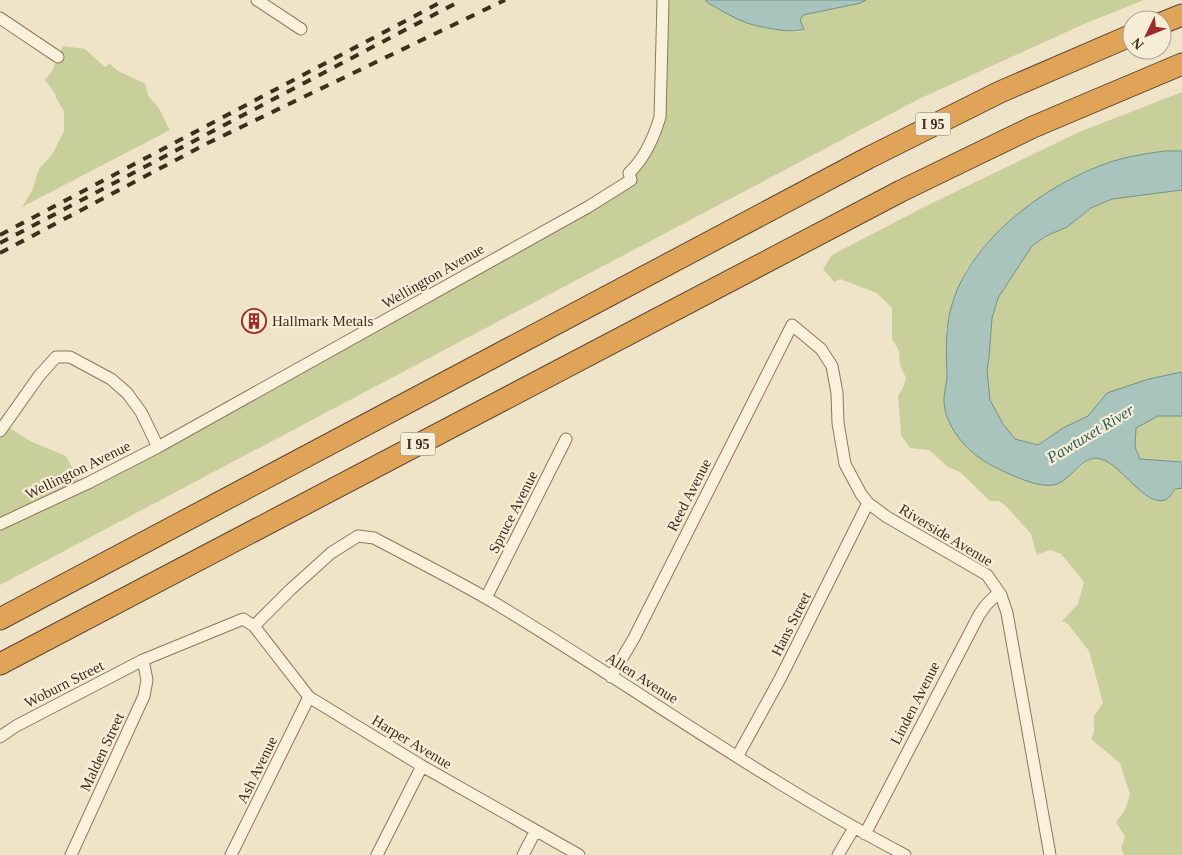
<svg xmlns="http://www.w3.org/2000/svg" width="1182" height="855" font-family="Georgia,serif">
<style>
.green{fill:#c9cf9b}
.water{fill:#a9c4bc;stroke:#6f938a}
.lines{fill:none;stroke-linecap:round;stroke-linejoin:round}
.street-casing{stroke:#8d765c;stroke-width:13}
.highway-casing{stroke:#5b4430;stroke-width:23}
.street{stroke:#faf1dc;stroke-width:11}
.highway{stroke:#e0a458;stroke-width:21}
.rail{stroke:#3d2e20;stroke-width:4;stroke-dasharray:9 9;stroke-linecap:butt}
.labels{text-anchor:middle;stroke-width:4.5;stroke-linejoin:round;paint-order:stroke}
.shield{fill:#f7eed8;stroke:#756857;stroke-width:1}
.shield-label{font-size:14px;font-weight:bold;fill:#3d2e20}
.street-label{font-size:15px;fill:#3d2e20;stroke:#f7eed8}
.poi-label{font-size:15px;fill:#3d2e20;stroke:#f7eed8;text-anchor:start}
.water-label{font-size:16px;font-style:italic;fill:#2f5d5a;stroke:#f7eed8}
</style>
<rect width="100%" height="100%" fill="#f0e4c8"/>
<path class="green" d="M662,0h43l3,3 39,20 35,7 17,2 1,-12 3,-5 57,-12 6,-3h278l-60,24 -165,75 -919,486v-147l7,-10h3l22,14 34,14 16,29 515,-285 31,-25 30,-62z
M63,46l22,3 20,18 5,-3 8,7 28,13c1,18 9,15 15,28 3,6 5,12 9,18l-148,77 10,-16 7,-22 14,-16 11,-22v-20l-8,-13v-3l-11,-15 7,-9z
M1182,92v59h-17l-155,69 -26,26 -18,24 -13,31 -7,30 1,53 -3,15 115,84 30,-23 10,-2 16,7 31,31 22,3 7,-10 7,-1v367h-58l-3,-7 4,-11 -9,-15 9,-12 5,-16 -10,-31 -29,-24 3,-7v-16l9,-13 -14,-52 -21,-27 -6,-3 16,-17 6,-22 -23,-28 -11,-4 -13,5 -6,-21 -24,-27 -8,-6h-9l-30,-29 -12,-5 -19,-17 -19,-2 -9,-13 -3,-40 5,-7 3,-10 -6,-13 -1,-14 -7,-12v-31l-15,-15 -37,-14 -6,3 -11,-13 9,-14 94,-49 153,-74z
M1182,190v182l-33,7 -42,14 -19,23 -25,12 -25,17 -23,-6 -12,-15 -13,-24 -3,-30 2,-12 3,-40 6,-20 34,-52 14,-10 21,-9 24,-19 21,-9z
M1158,416h24v46l-42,-3 -5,-12 1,-19z"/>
<path class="water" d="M705,0h161l-5,3 -58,12 -3,5 4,9c-11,5 -45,-2 -57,-6 -14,-5 -26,-13 -39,-20z
M1165,151h17v39l-70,9 -21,9 -24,19 -21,9 -14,10 -34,52 -6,20 -3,40 -2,12 3,30 13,24 12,15 23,6 25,-17 25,-12 19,-23 42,-14 33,-7v44h-24l-22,12 -1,19 5,12 42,3v26l-7,1c-3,4 -6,10 -10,11 -20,7 -43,-35 -64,-41 -19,-6 -31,24 -48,26 -17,3 -49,-13 -64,-21 -22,-12 -46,-39 -45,-66 0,-7 3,-14 3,-22 -1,-26 -2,-51 6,-75 20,-62 90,-114 149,-136 20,-8 42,-11 63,-14z"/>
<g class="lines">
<defs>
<path id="street" d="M257,0l44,29
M0,18l58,39
M0,431l39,-55 17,-19h14l41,22 16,14 14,19 17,35
M0,524l88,-41 70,-36 430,-240 43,-27 -2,-7c16,-15 25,-36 31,-56l3,-117
M486,598l80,-159
M254,626l36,-36 41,-37 27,-17 16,2c43,23 88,45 129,70 135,82 263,174 402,247
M611,677l23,-39 158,-313 29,24 11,17 5,27 1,30 7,41 16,30 7,9 19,14 100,58 14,20 6,18 43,242
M0,737l16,-11 127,-66 100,-41 11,7 55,71 113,69 157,89
M737,757l44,-80 87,-174
M865,834l114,-219 7,-10 10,-10h5
M71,855l73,-159 3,-16 -4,-20
M231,855l78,-158
M377,855l45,-89
M523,855l12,-23
M838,855l16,-27"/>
<path id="highway" d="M1162,23l20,-8
M0,619l868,-461 132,-66 132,-57
M0,664l901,-473 132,-64 149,-63"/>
</defs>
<use href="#street" class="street-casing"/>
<use href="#highway" class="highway-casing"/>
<use href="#street" class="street"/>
<use href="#highway" class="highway"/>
<path class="rail" d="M0,235l445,-235
M0,243l462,-243
M0,253l208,-110 297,-143"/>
</g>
<defs>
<symbol id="building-ring" viewBox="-11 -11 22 22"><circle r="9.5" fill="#f7eed8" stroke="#9e2a2b" stroke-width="1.5"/><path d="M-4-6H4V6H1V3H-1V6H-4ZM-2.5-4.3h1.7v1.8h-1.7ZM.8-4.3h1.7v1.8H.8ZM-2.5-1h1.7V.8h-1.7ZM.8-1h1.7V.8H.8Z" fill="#9e2a2b"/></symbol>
</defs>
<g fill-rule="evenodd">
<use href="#building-ring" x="240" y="307" width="28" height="28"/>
</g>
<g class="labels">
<g class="shield">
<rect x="915.5" y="112.5" width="35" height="23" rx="4"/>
<rect x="400.5" y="432.5" width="35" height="23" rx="4"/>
</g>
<g class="shield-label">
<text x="933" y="129">I 95</text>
<text x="418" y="449">I 95</text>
</g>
<g class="street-label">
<text transform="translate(433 276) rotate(-30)" y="5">Wellington Avenue</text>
<text transform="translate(78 470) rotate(-26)" y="5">Wellington Avenue</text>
<text transform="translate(689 495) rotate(-63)" y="5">Reed Avenue</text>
<text transform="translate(513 512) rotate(-63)" y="5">Spruce Avenue</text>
<text transform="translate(946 535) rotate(31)" y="5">Riverside Avenue</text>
<text transform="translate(791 624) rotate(-63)" y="5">Hans Street</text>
<text transform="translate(642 678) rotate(32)" y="5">Allen Avenue</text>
<text transform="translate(64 684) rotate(-27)" y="5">Woburn Street</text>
<text transform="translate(915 703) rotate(-63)" y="5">Linden Avenue</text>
<text transform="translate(412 742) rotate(31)" y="5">Harper Avenue</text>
<text transform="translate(102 752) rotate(-65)" y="5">Malden Street</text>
<text transform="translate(257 770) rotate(-64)" y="5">Ash Avenue</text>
</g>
<g class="poi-label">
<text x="272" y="326">Hallmark Metals</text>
</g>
<g class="water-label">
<text transform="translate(1090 433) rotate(-31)" y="6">Pawtuxet River</text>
</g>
</g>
<g transform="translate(1147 35) rotate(227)"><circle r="24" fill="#f7eed8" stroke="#ada18e"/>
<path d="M0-4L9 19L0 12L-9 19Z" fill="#9e2a2b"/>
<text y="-8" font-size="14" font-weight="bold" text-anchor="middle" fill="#3d2e20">N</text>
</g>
</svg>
